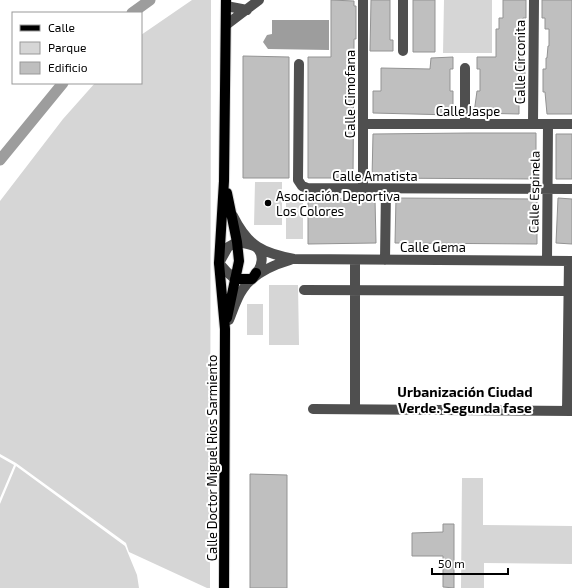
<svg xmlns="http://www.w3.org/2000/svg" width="572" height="588" font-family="'Exo 2',sans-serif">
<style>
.green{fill:#d6d6d6}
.water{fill:#9d9d9d}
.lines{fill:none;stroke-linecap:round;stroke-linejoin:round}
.canal{stroke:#9d9d9d;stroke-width:11}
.building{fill:#bfbfbf;stroke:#939393}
.major-casing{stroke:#dbdbdb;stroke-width:12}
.minor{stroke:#4f4f4f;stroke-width:10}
.major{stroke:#000;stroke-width:10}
.poi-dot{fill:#000;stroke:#fff;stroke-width:1.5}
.labels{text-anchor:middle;stroke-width:4;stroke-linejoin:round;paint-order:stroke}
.street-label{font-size:13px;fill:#000;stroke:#fff}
.poi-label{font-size:13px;fill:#000;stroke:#fff;text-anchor:start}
.neighbourhood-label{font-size:14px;font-weight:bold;fill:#000;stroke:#fff}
</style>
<rect width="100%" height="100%" fill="#fff"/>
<path class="green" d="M192,0h19l-1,588h-3l-78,-36 -3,-9 -110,-80 -16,-9v-253l63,-82 32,-36h46v-48z
M444,0h48v53h-49z
M255,182h27v43h-28z
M286,201h17v38h-17z
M269,285h29l1,60h-30z
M247,304h16v31h-16z
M0,457l14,8 -14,33z
M16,466l109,80 12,29 2,13h-139v-84z
M462,478h21v47l89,1v38l-88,-1v25h-23z"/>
<path class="water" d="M272,20h57v30l-61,-1 -5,-7 4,-7 5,-1z"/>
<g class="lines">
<path class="canal" d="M132,13l18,-13
M0,160l63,-77"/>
</g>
<path class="building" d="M331,0l23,1v5h2v33h-2v6l-1,133h-45v-121h23z
M371,0h19v40h3v11h-23z
M413,0h22v52h-22z
M503,0h23v18h-3l-1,11h-2v28h3l2,17 -2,18h-2v11h-2v11l-45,-1 3,-22h3v-22h-3v-12h19v-28h3v-11h4z
M542,0h30v114h-25l-2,-22h-2v-23h3v-11h1l1,-12h1v-17h-4v-11h-3z
M243,56l46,1v121h-46z
M453,57v12h-3v22h3v24l-80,-2v-22h8v-23l49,1 1,-11z
M469,133h67v46l-164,-1 1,-44z
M556,134h16v45h-16z
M308,198l67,1 1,44 -68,1z
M396,198l141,1v45l-142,-1z
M558,198l14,1v45l-16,-1z
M250,474l37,1v113h-37z
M443,524h11v64l-11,-1v-31h-31v-23l31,-1z"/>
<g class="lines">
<defs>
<path id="major" d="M227,193l10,49 2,19 -12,57
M235,279h17l4,-6
M224,588l1,-259 -6,-66 5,-82 2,-181"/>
</defs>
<use href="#major" class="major-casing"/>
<path class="minor" d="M363,0v189
M226,6l21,4
M226,25l33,-25
M403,51v-51
M299,64l-1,116 4,6 5,2 265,1
M363,124h209
M465,124v-56
M533,124l1,-124
M233,216c15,30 29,37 61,43l278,2
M385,260l1,-71
M547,261l1,-137
M235,279l-8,-7 -8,-9 9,-16 9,-5c6,1 14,2 19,5 9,7 6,20 0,26
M304,290l264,1
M229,320c4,-10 8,-23 14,-31 10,-15 30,-24 47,-29
M313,409l259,2
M355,409v-149
M567,411l2,-150"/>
<use href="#major" class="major"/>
</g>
<circle class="poi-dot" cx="268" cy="203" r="4"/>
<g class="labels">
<g class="street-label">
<text transform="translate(520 62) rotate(-90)" y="5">Calle Circonita</text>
<text transform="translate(350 94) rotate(-90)" y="5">Calle Cimofana</text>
<text x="468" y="116">Calle Jaspe</text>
<text x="375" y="181">Calle Amatista</text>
<text transform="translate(534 192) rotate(-89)" y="5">Calle Espinela</text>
<text x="433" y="252">Calle Gema</text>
<text transform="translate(212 458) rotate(-90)" y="5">Calle Doctor Miguel Rios Sarmiento</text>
</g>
<g class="poi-label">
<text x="276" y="201">Asociación Deportiva<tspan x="276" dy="15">Los Colores</tspan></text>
</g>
<g class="neighbourhood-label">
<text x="465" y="397">Urbanización Ciudad<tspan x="465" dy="16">Verde. Segunda fase</tspan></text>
</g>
</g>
<rect x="12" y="12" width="130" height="72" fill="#ffffff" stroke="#999999"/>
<rect x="20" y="25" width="20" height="6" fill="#000000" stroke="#999999"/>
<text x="48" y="32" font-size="12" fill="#000000">Calle</text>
<rect x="20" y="42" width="20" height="12" fill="#d6d6d6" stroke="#999999"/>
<text x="48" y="52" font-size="12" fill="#000000">Parque</text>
<rect x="20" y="62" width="20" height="12" fill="#bfbfbf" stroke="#999999"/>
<text x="48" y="72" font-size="12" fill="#000000">Edificio</text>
<path d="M432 568v6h76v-6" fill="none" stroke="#000000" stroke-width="2"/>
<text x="438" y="568" font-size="12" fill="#000000" stroke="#ffffff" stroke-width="3" paint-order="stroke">50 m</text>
</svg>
